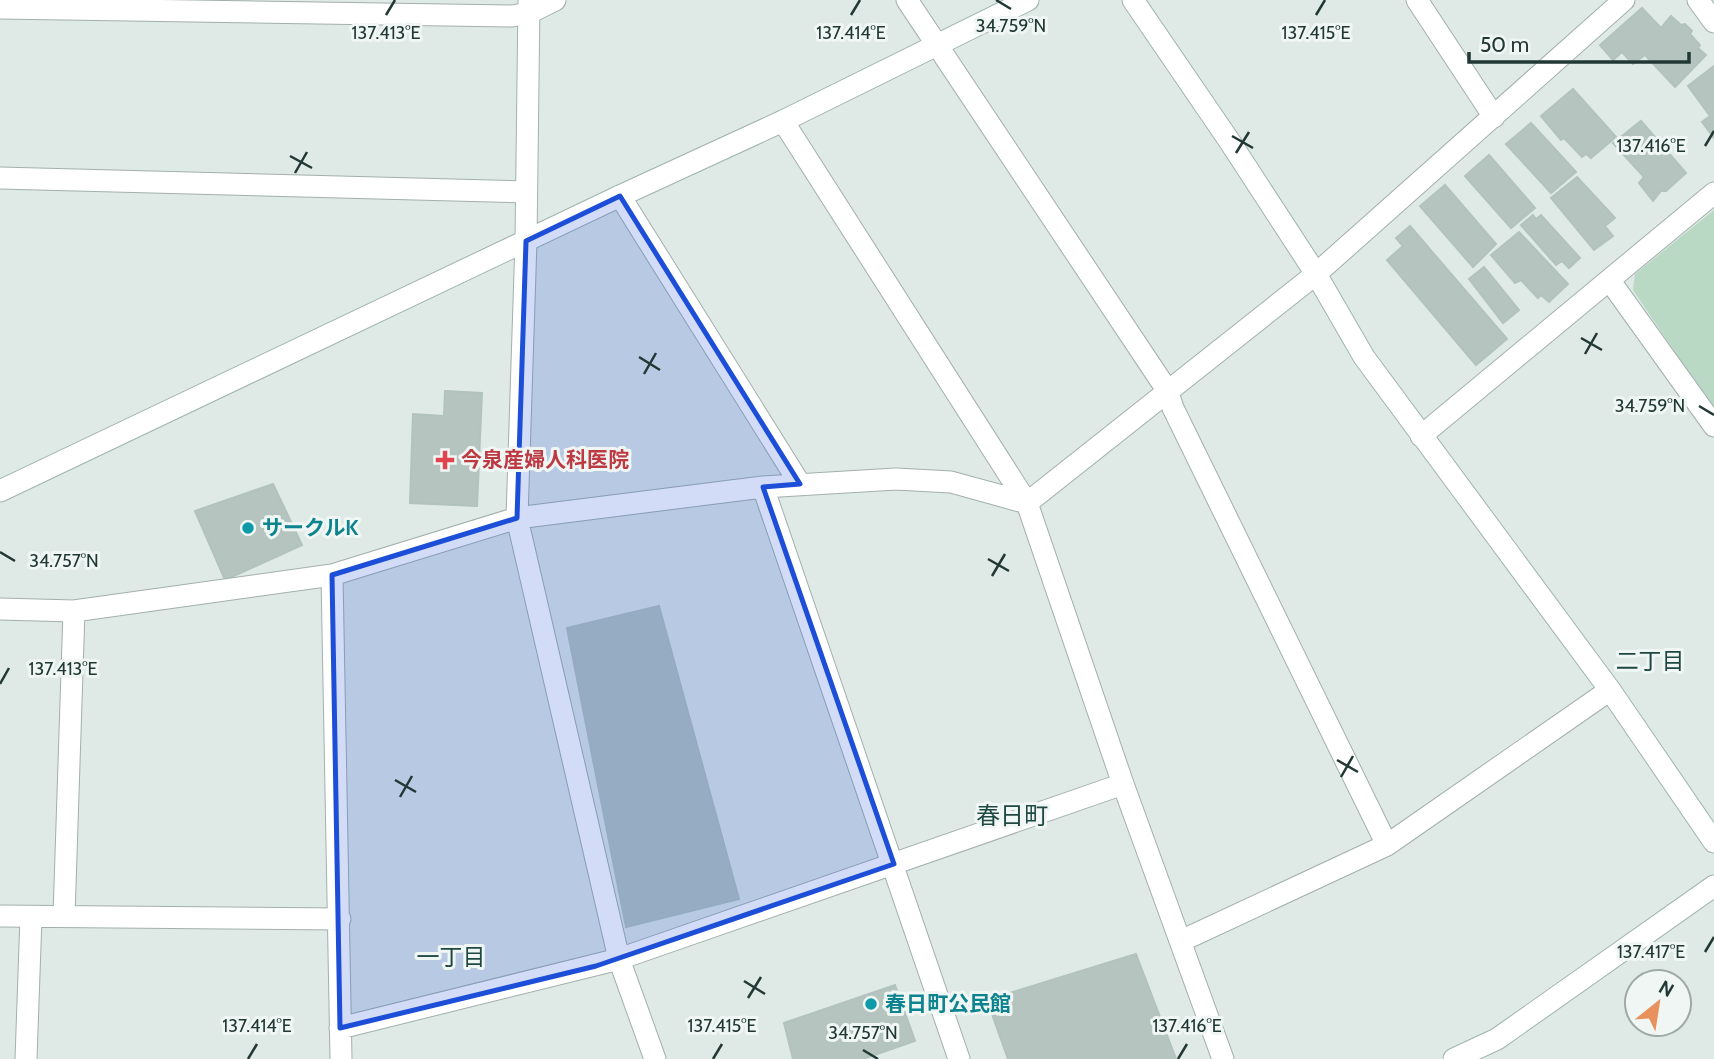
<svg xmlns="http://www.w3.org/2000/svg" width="1714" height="1059" font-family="Cabin,'Noto Sans JP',sans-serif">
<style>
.green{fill:#b9d9c5}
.building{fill:#b5c4bf;stroke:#b2c2bd;stroke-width:2}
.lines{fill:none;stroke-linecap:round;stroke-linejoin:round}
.street-casing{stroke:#a2b0ad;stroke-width:23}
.secondary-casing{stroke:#9fb4af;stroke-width:23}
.street{stroke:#fff;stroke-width:21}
.secondary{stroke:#fff;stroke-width:21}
.marked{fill:#1d4ed8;fill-opacity:0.2;stroke:#1d4ed8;stroke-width:5;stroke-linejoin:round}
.ticks{fill:none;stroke:#213834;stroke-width:2.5}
.health-dot{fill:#e0444e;stroke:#eff6f3;stroke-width:2.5}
.culture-dot{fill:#0f9aa8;stroke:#eff6f3;stroke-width:2.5}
.labels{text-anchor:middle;stroke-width:6;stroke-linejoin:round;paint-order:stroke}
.health-label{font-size:21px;font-weight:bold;fill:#be3a42;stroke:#eff6f3;text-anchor:start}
.culture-label{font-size:21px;font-weight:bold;fill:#0d838f;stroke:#eff6f3;text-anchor:start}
.neighbourhood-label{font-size:23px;fill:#1f4843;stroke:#eff6f3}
.quarter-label{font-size:24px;fill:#1f4843;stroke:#eff6f3}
.ticks-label{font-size:18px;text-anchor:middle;fill:#213834;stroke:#eff6f3;stroke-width:6;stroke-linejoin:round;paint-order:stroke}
</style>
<rect width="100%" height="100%" fill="#dfe9e6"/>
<path class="green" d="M1714,210v200l-81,-120 2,-16z"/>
<path class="building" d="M1642,8l19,20 10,-12 10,9 4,-1 7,7 -2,3 10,11 -2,3 8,7 -31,32 -30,-32 -12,9 -11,-12 -9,8 -13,-15z
M1714,66v72l-12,-16 8,-6 -22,-30z
M1573,89l43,48 -25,21 -5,-4 -4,3 -18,-19 -3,2 -20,-24z
M1641,121l45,52 -20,18h-5l-8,10 -14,-18 5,-6 -31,-34z
M1531,123l45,49 -25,21 -45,-49z
M1489,155l46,53 -24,20 -46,-52z
M1577,177l38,41 -10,8 8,10 -19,14 -43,-52z
M1445,185l51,59 -23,23 -53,-61z
M1533,215l3,4 5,-4 39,43 -11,10 -7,-7 -6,4 -35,-40z
M1410,226l97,113 -31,26 -89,-105 16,-14 -7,-8z
M1519,232l49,52 -19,18 -8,-7 -3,3 -17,-18 -6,3 -24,-28z
M1484,267l35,43 -16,13 -34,-44z
M445,391l37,2 -5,113 -67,-3 3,-89 31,2z
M273,484l29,61 -77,35 -30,-69z
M659,606l80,293 -113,28 -59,-299z
M1136,954l40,105h-168l-21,-59z
M895,985l20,56 -52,18h-70l-9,-36z"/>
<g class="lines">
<defs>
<path id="street" d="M907,0l260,390 6,18 214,437
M1417,0l77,117
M1698,0l16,22
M0,8l512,8 17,-3 26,-13
M783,121l244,382 96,281 100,275
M0,178l526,14
M620,196l180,288
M526,241l-9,277 102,441 36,100
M1610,281l104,145
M1421,436l293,-243
M763,487l196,572
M332,575l9,484
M0,609l74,2 258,-36 185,-57 246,-31 133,-8 55,3 76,21 289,-229 308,-274
M0,916l340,3
M64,916l10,-305
M1181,941l206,-96 223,-155
M340,1028l279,-69 504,-175
M26,1059l5,-142"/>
<path id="secondary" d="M1133,0l97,142 86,132 48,83 246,333 104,152
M526,241l3,-241
M0,491l620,-295 163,-75 245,-121
M1454,1059l43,-20 217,-153"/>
</defs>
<use href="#street" class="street-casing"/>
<use href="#secondary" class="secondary-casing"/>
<use href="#street" class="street"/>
<use href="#secondary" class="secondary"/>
</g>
<path class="marked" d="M620,196l180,288 -37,3 131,377 -298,102 -256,62 -8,-453 185,-57 9,-277z"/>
<path class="ticks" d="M996,0l15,9M386,15l9,-15M851,15l9,-15M1316,15l9,-15M1232,136l21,12M1705,146l9,-15M1236,153l13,-21M290,156l22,12M295,173l12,-21M1581,338l21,12M1585,354l12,-21M639,357l21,13M644,374l12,-21M1699,406l15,9M0,552l15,9M988,559l21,12M992,576l13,-22M0,684l9,-16M1337,760l21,12M1341,777l12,-21M395,780l21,12M400,797l12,-21M1705,952l9,-15M744,981l21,13M748,998l13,-21M863,1050l15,9M248,1059l9,-15M713,1059l9,-15M1178,1059l9,-15"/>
<path class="health-dot" d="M441.5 449.5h7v7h7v7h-7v7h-7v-7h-7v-7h7z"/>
<g class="culture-dot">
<circle cx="248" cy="528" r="7"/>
<circle cx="871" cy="1004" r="7"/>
</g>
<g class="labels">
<g class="health-label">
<text x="461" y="467">今泉産婦人科医院</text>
</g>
<g class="culture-label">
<text x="262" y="535">サークルK</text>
<text x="885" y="1011">春日町公民館</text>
</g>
<g class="neighbourhood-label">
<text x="1650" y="669">二丁目</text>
<text x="451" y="965">一丁目</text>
</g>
<g class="quarter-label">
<text x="1012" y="824">春日町</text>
</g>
</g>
<g class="ticks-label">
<text x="1011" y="32">34.759°N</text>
<text x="851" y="39">137.414°E</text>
<text x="1316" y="39">137.415°E</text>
<text x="386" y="39">137.413°E</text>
<text x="1651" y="152">137.416°E</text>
<text x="1650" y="412">34.759°N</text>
<text x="64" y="567">34.757°N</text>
<text x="63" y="675">137.413°E</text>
<text x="1651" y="958">137.417°E</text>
<text x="257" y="1032">137.414°E</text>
<text x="722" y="1032">137.415°E</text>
<text x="1187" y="1032">137.416°E</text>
<text x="863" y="1039">34.757°N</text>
</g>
<g transform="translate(1658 1003) rotate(30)"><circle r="33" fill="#eff6f3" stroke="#9daaa7" stroke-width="2"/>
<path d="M0-5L12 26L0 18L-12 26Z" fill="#e8905e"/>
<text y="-10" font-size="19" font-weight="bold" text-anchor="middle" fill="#213834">N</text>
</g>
<path d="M1469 52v10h220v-10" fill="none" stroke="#213834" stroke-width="3.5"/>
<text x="1480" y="52" font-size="21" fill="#213834" stroke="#eff6f3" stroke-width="5" paint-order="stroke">50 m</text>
</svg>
